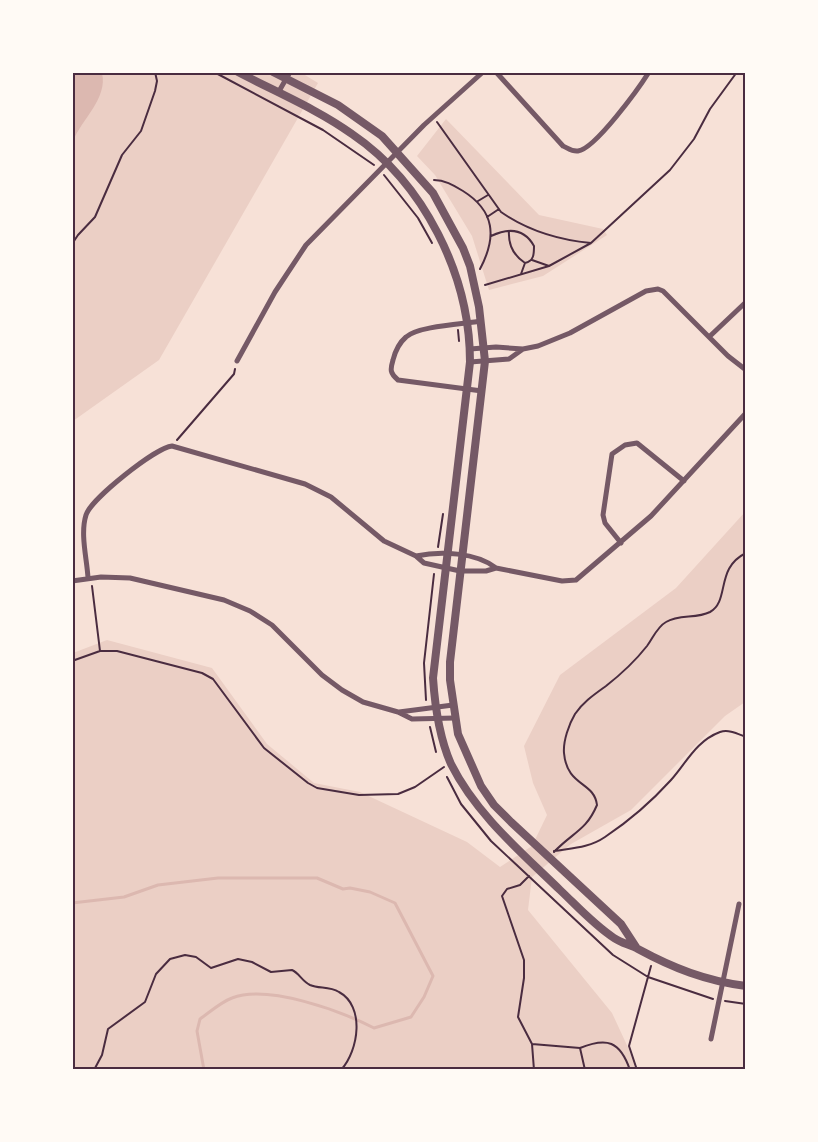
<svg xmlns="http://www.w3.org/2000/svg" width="818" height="1142" font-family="'Fira Sans',sans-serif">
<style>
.green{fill:#ebcfc5}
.water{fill:#dcb8b0}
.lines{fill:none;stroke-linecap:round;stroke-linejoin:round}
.stream{stroke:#dcb8b0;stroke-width:3}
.path{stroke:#4a2c40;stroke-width:2}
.minor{stroke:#755966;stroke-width:5}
.tertiary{stroke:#755966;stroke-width:8}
.neatline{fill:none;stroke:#4a2c40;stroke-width:2}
</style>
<rect width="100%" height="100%" fill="#f7e1d7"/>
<path class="green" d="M300,72l18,11 -159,277 -86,61v-348z
M446,119l93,96 64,14 4,6 -64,41 -54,14 -17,-54 -37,-61 -18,-19z
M745,512v190l-20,14 -94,94 -60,34 -39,33 -4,33 84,103 26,56 -565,1v-417l34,-13 105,28 55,76 47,39 46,9 107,50 33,25 32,-21 15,-31 -14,-32 -9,-37 36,-71 116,-87z"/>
<path class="water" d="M73,72l29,1c6,25 -20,46 -29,68z"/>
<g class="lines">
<path class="stream" d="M72,903l52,-6 34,-12 60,-7h99l26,11 7,-1 20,4 25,11 38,73 -9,21 -13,20 -37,11c-33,-17 -106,-44 -142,-30 -11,4 -22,14 -32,21l-3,12 7,39"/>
<path class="path" d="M214,72l109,58 51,35
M437,122l64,90c26,18 59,28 90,31
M384,175l34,43 14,25
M434,180c11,0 19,5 29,11 32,20 34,46 17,78
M478,201l10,-6
M487,217l12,-8
M491,236c17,-8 33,-8 43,10 0,8 0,15 -9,17 -12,-8 -17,-18 -16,-32
M72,244l6,-9 17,-18 27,-62 19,-24 14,-40 2,-10 -2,-9
M532,260l17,6
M521,274l4,-11
M485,285l64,-19 42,-23 79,-73 24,-31 16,-30 27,-37
M458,330l1,11
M177,440l57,-66 1,-5
M438,547l5,-33
M92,586l8,65
M72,661l28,-10h17l85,22 11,6 51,69 44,35 9,5 42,7 39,-1 17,-7 29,-20
M426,700l-2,-37 10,-89
M430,727l6,25
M447,777l14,27 30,37 122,114 35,22 65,22
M554,851c18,-3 35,-3 51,-14 24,-16 47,-36 66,-57 16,-18 25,-39 49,-48 9,-3 18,2 26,5
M554,852c19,-20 32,-21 43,-47 -3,-24 -30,-18 -33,-52 -1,-12 5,-29 11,-39 8,-12 20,-20 31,-28 14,-11 30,-26 41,-40 6,-8 10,-19 19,-24 13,-8 30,-3 44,-10 20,-11 5,-44 36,-59
M529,876l-9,9 -13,4 -5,7 22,64v18l-6,39 14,27 48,4 5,22
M725,1001l21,3
M532,1044l2,26
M580,1048c27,-11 40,-7 50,22
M94,1070l8,-15 6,-26 37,-27 11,-28 14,-15 15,-4 11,2 15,11 27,-9 14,3 19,10 21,-2c7,3 10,11 18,15 9,4 19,1 29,7 26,14 20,58 2,78
M637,1070l-8,-24 22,-80"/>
<path class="minor" d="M496,72l67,74c5,2 9,6 15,5 17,-2 61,-63 71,-79
M278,93l12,-21
M481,321c-17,3 -63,5 -75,16 -7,6 -11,15 -13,23 -3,10 -3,13 5,20l84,11
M709,337l37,-35
M523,349l15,-3 32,-13 76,-42 12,-2 5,2 65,65 18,14
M237,361l38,-69 31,-47 118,-120 59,-53
M470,362l39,-3 14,-10 -27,-2 -26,2
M621,543l-16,-20 -2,-8 9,-61 13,-9 12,-2 47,38
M416,556c24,-5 60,-4 80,12
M88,578c-1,-19 -8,-44 -2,-63 5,-16 69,-67 86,-69l133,38 26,13 53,44 32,15 8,7 36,8h26l10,-3 66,13 14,-1 75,-64 95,-103
M72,581l29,-4 29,1 94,22 26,11 22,14 50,50 20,15 21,12 35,10 14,7 43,-1
M399,712l54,-7
M711,1039l28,-135"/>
<path class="tertiary" d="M238,72c38,20 79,37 114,62 72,49 118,141 118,228l-37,316c2,29 6,59 18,86 25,50 70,88 109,126 17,16 34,35 54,48 7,5 17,7 24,11 35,19 68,32 108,37
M273,72l65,33 44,31 51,57 30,55 7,18 9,41 6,54 -35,301v18l8,54 23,52 13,19 17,17 110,102 15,23"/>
</g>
<rect width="818" height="1142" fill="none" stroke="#fffaf5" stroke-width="148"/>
<rect x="74" y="74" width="670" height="994" class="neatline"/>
</svg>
